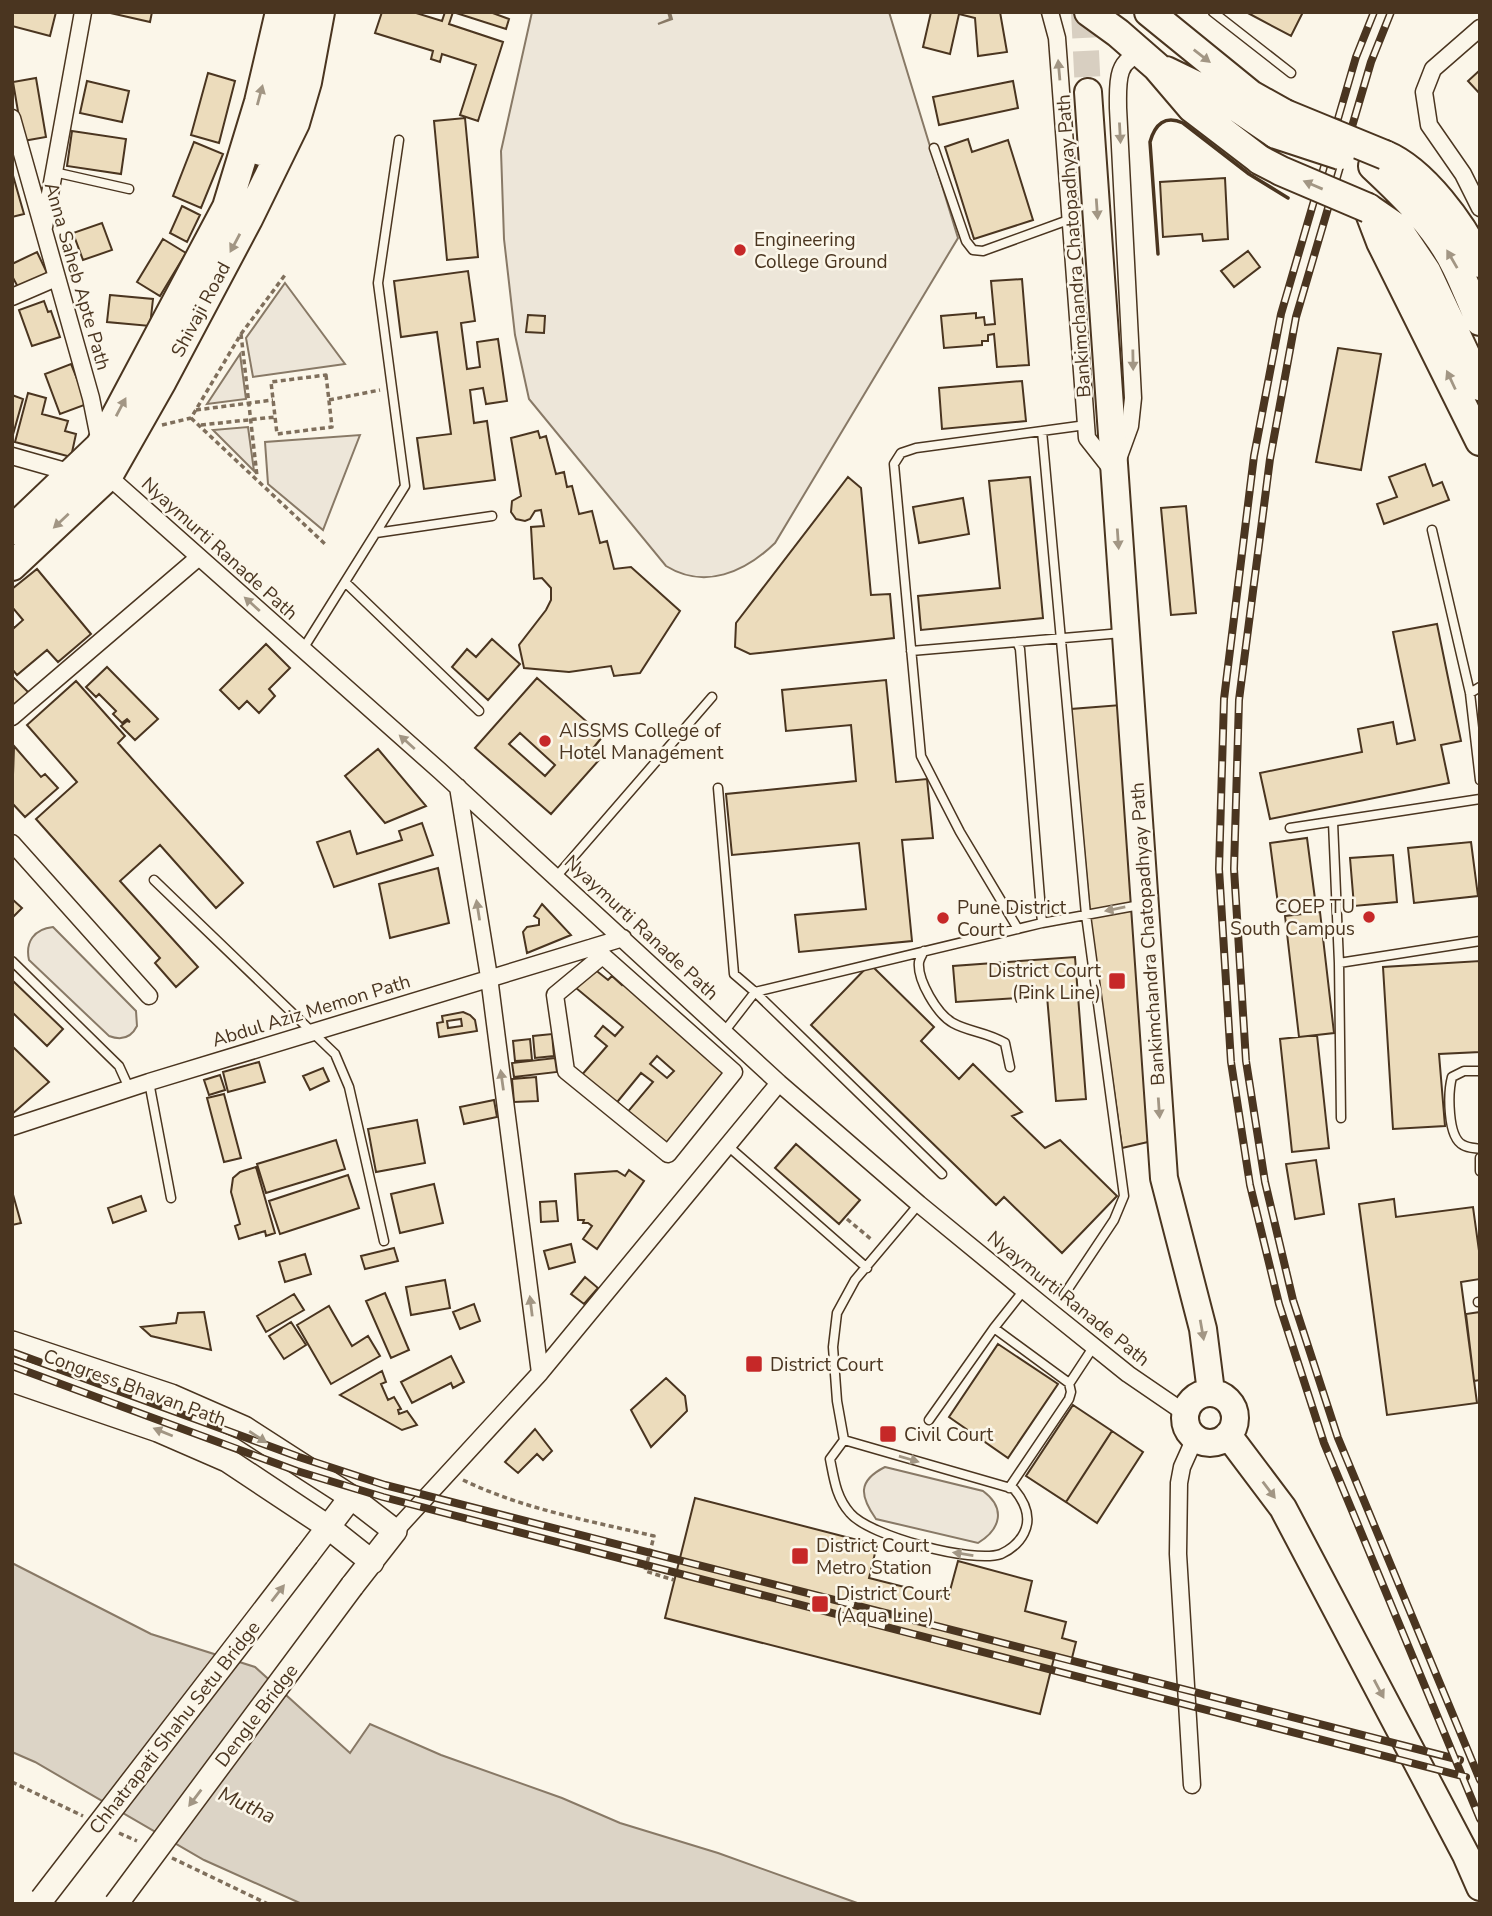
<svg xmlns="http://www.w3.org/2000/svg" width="1492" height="1916" font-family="'Nunito Sans',sans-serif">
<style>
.green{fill:#ede6d9;stroke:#887966;stroke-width:2}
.water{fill:#dcd4c6;stroke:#887966;stroke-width:2}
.building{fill:#ecdcbc;stroke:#4a3520;stroke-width:2;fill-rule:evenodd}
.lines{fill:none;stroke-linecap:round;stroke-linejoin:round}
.primary-tunnel{stroke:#d8cfc1;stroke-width:26;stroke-dasharray:26 13;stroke-linecap:butt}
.service-casing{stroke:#4a3520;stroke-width:11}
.minor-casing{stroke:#4a3520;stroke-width:19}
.secondary-casing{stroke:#4a3520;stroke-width:26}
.primary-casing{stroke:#4a3520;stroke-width:30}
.trunk-casing{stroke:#4a3520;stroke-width:32}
.path{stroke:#7f6f5c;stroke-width:3.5;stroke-dasharray:5 3.5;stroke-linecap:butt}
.service{stroke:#fbf6e9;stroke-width:8}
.minor{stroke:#fbf6e9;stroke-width:16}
.secondary{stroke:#fbf6e9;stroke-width:23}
.primary{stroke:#fbf6e9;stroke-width:26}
.trunk{stroke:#fbf6e9;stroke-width:28}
.rail-casing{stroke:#4a3520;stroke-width:8}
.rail{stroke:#fbf6e9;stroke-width:5;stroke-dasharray:16;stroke-linecap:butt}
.secondary-bridge-casing{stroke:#4a3520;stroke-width:26;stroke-linecap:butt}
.trunk-bridge-casing{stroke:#4a3520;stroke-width:32;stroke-linecap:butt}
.secondary-bridge{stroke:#fbf6e9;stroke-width:23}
.trunk-bridge{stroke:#fbf6e9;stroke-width:28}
.wall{stroke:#4a3520;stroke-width:3.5}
.oneway{fill:#a29684}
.poi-dot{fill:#c62828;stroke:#fbf6e9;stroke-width:2.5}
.labels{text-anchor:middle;stroke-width:5;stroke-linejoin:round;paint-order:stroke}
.poi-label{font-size:19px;fill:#4a3520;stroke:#fbf6e9;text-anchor:start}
.street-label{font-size:19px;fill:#4a3520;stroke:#fbf6e9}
.water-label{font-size:21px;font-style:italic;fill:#4a3520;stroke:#fbf6e9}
</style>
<rect width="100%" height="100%" fill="#fbf6e9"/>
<path class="green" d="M532,12h136l2,7 -12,5 14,-5 -2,-7h219l69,226 -183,305c-30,29 -70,47 -109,23l-137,-167 -14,-64 -11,-96 -3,-88z
M285,283l60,81 -92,13 -7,-39z
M240,354l6,45 -39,5z
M248,427l6,44 -41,-41z
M360,435l-37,95 -55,-46 -3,-42z
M53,927l83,84 1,15c-6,12 -15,15 -28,10l-80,-76c-4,-18 5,-31 24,-33z
M885,1467l98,24c23,17 18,38 -5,52l-102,-24c-16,-23 -19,-38 9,-52z"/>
<path class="water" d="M12,1563l139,71 104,33 95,86 20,-29 71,31 121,43 58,25 98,30 142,51h-558l-98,-44 -169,-98 -23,-10z"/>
<path class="building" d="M12,12h44l-6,24 -38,-10z
M106,12h46l-2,10z
M382,12h31l29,9 3,-9h8l-4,12 54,18 -25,79 -18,-6 16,-50 -34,-11 -2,8 -9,-3 2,-8 -58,-18z
M453,12h37l19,7 -3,10z
M931,12h69l7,40 -29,4 -3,-38 -16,-4 -9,40 -27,-7z
M1246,12h57l-12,24z
M1480,70v24l-12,-13z
M208,73l27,8 -16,62 -28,-8z
M36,78l10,59 -23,4 -10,-59z
M87,81l42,10 -7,31 -42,-9z
M1013,81l5,27 -79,17 -6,-28z
M465,118l13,139 -31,3 -13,-139z
M72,131l54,8 -5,35 -54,-8z
M968,139l4,13 36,-12 25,80 -59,19 -29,-92z
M194,142l29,12 -22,54 -28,-12z
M12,172l12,42 -12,3z
M1225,178l3,61 -25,2 -1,-7 -39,3 -3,-55z
M182,206l18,9 -13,27 -17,-9z
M102,223l10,27 -29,10 -10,-27z
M163,239l23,14 -26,43 -23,-14z
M1248,251l12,16 -26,20 -13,-16z
M37,252l11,23 -29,14 -7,-13v-12z
M468,271l7,50 -14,2 6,46 13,-2 -3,-25 21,-3 9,62 -21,3 -3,-16 -13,2 4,33 13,-2 8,59 -71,9 -7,-51 34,-4 -14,-102 -36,5 -7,-56z
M1022,279l7,86 -32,2 -3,-33 -6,1v6h-6v4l-38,3 -3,-32 35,-3v5l8,-1 1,8 10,-1 -4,-43z
M110,295l43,4 -3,27 -43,-4z
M44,301l4,11 3,-1 9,26 -28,9 -13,-36z
M528,315l17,1 -1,17 -18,-1z
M1338,348l43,6 -20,116 -45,-8z
M71,364l16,40 -27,10 -15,-40z
M1022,381l4,40 -84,8 -3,-41z
M28,393l18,5 -4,16 26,7 -3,10 11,3 -5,23 -56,-15z
M12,395l11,4 -11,39z
M538,431l2,7 6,-2 10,38 8,-2 3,15 5,-1 7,28 13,-3 8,32 7,-2 7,28 17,-2 49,44 -40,62 -26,3 -3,-10 -42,6 -45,-4 -5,-23 27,-35 5,-10v-12l-9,-10 -8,1 -3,-52 13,-1 -3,-16 -6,1 -5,8 -5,2 -9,-2 -5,-7 1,-11 9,-5 -10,-58z
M1425,464l8,22 9,-4 7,18 -65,24 -7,-20 20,-7 -8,-20z
M848,477l13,11 10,107 19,-1 4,44 -144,16 -15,-7 1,-24z
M1030,477l13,141 -122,12 -3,-34 82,-8 -11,-107z
M963,498l6,36 -50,9 -6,-36z
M1186,506l10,107 -25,2 -10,-107z
M37,569l54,65 -33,28 -11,-12 -30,25 -5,-6v-44l2,3 9,-8 -11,-13v-18z
M1437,624l24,117 -20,4 8,38 -179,36 -10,-46 102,-21 -4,-23 35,-7 4,22 18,-4 -22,-108z
M492,639l28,25 -32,36 -36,-33 15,-18 9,8z
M266,644l24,24 -21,21 6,7 -16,17 -12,-12 -8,8 -19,-19z
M107,667l51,52 -23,21 -14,-14 6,-5 3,1 -3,-3 -5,4 -9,-9 3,-3 -17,-17 -3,3 -10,-10z
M12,676l18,18 -18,17z
M537,678l66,58 -13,16 9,8 -48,54 -76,-66zM520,733l35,32 -10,11 -36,-32z
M886,680l10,102 31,-3 6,59 -31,2 10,101 -113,11 -4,-37 71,-6 -7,-66 -127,12 -6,-61 130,-13 -5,-56 -65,6 -4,-41z
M76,681l49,55 -7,7 125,140 -27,25 -56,-63 -40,36 78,86 -22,20 -21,-24 5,-5 -124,-139 41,-37 -50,-57z
M1121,705l53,431 -52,12 -30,-212 -21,-227z
M14,746l27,31 4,-3 13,14 -33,29 -13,-14z
M378,749l48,57 -41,17 -40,-47z
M422,823l11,32 -99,32 -17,-45 33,-11 7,23 45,-14 -3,-9z
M1307,838l8,61 -37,5 -8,-61z
M1471,842l7,54 -64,7 -6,-55z
M1393,855l4,47 -43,4 -4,-48z
M438,868l11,55 -59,15 -11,-54z
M12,899l10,9 -10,10z
M542,904l29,31 -44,18 -4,-21 4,-5 12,-2v-6l-5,-3z
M1320,912l14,121 -35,4 -14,-121z
M1075,957l11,142 -30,2 -9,-105 -91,6 -3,-36z
M1480,961v91l-41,2 6,72 -52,3 -10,-162z
M870,964l64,63 -13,14 38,38 14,-15 49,48 -10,4 33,32 15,-8 57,56 -55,57 -58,-56 -8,8 -185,-180z
M593,968l15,12 4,-4 10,9 3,-3 103,91 -63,75 -40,-33 28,-33 -12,-9 -27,33 -34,-29 27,-31 -12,-10 8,-10 12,10 8,-9 -47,-39zM657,1056l17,15 -7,7 -17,-14z
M12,980l51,49 -16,17 -35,-34z
M463,1012l7,3 5,5 2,11 -38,6 -2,-14 6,-1 -1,-6zM461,1019l1,7 -14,2 -1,-7z
M552,1034l2,22 -19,2 -2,-22z
M1317,1035l12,113 -37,4 -12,-113z
M530,1039l2,21 -17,1 -2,-20z
M12,1046l37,36 -37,32z
M555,1058l2,14 -43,5 -2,-14z
M259,1062l6,20 -37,10 -5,-20z
M323,1068l6,13 -19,9 -7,-14z
M220,1075l5,15 -16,5 -5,-15z
M536,1077l2,24 -24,1 -2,-23z
M224,1094l17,64 -17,4 -17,-64z
M494,1100l3,17 -33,7 -4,-17z
M417,1120l8,43 -49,9 -8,-43z
M336,1140l9,29 -79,24 -9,-29z
M796,1144l64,56 -21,24 -64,-56z
M1316,1160l8,54 -29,5 -9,-55z
M256,1167l19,66 -9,3 -1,-5 -26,8 -4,-13 5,-2 -9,-32 2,-14 7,-6z
M629,1170l15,11 -47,68 -14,-10 9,-13 -4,-3h-5l1,-3h-6l-3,-46 42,-3 8,5z
M348,1175l11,33 -79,26 -11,-33z
M434,1184l9,39 -43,10 -9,-39z
M12,1191l9,32 -9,2z
M141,1196l5,15 -33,12 -5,-15z
M1394,1199l2,18 77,-10 7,51v21l-19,3 16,121 -90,12 -28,-211z
M556,1201l2,20 -17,1 -1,-20z
M571,1244l4,18 -26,7 -5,-18z
M394,1248l4,13 -33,8 -4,-13z
M305,1254l6,20 -26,8 -6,-20z
M585,1277l13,11 -14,16 -13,-10z
M445,1280l5,28 -39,7 -5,-28z
M385,1293l24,57 -18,8 -25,-57z
M294,1294l10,16 -38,22 -9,-16z
M474,1304l6,17 -20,8 -7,-17z
M329,1306l23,40 16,-10 12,20 -49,28 -34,-59z
M204,1312l7,38 -60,-14 -10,-9 35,-4 2,-10z
M1480,1312v68l-6,1 -8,-67z
M291,1322l15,23 -22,14 -15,-23z
M998,1344l60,40 -50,74 -59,-41z
M451,1356l13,26 -11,6 -2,-5 -39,20 -11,-21z
M382,1371l4,11 -5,2 7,16 6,-3 7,12 -3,1 1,4 8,-3 10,14 -15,5 -62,-35z
M666,1378l19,18 2,15 -36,36 -20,-37z
M1073,1405l39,26 -46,71 -40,-26z
M535,1429l17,22 -9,9 -6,-6 -19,19 -13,-11z
M1112,1431l31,21 -46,71 -31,-21z
M695,1498l182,47 -8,33 79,20 10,-37 74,20 -7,30 41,11 -4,16 14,4 -5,20 -17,-4 -14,56 -375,-96z"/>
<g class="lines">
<path class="primary-tunnel" d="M1084,12l4,80"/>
<defs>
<path id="service" d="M1213,12l78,61
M934,148l32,93 7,9 10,1 88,-32
M54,172l75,17
M1042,431l44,484 38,281 -10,24 -50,75
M1432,530l38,163 10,87
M376,533l116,-17
M346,583l133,128
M1017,642l105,-9
M303,649l102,-163 -27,-203 21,-143
M911,651l106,-9 3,7 22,274
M1470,693l10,-6
M718,788l16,186 21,18 187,182
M1333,822l6,141
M1290,828l190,-29
M556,877l156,-180
M154,880l181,174 14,33 35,154
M1018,929l-58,-97 -39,-76 -27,-292 7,-11 15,-5 170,-23
M924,951c-2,4 -4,7 -5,11 -2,18 18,52 34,61 16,9 34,9 52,20l5,24
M12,961l107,105 10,22
M724,1032l31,-40 287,-69 98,-18
M1480,1071h-16l-12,6c-4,15 -5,60 11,68 5,3 12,3 17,4
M149,1082l22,116
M1341,1118l-2,-155 141,-22
M729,1147l138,121
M1480,1158v13
M1478,1302h2
M994,1328l75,55 2,9 -2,7 -60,89
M1069,1384l25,-38
M929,1420l65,-92 30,-38
M844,1440l170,49c10,12 18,28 10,44 -5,10 -12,16 -23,21 -28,10 -132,-18 -151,-41 -14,-16 -16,-34 -20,-54l14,-19 -7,-39 -4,-54 4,-34 18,-33 64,-76"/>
<path id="minor" d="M1050,12l7,26 30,400 26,33
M1480,28l-47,41 -9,23 5,33 34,49 17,34
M12,118l79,280 9,45
M44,227l39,-215
M12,297l44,-19
M12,456l60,17
M1118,459l12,-33 3,-28 -15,-290c0,-22 -3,-51 25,-53
M106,468l2,8 332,295 339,312 140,121 122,100 87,70 57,39
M12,717l187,-160
M458,787l31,190 51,396
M12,843l137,153
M593,947l141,125 -66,82 -102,-83 -11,-76 47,-39
M12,1127l137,-45 474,-144
M395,1531l145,-158 239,-290
M1192,1785l-14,-231 1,-71 3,-16 13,-29"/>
<path id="secondary" d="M12,1343l159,53 73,32 107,69 44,34 -43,55
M12,1380l146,50 69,30 101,67 44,35
M307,1555l44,-58"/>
<path id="primary" d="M1088,92l76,1086 39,151 8,63
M1185 1418a25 25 0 1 1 50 0a25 25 0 1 1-50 0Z
M1228,1435l55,73 183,347 14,32"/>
<path id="trunk" d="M1089,12l29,21 39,34 35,41 68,52
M1149,12l102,83 34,19
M1166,71l60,29 50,34
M261,151l25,-66 14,-73
M1385,155c38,16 78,70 95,108
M1373,166c31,29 64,61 83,100 9,18 16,37 24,55
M1368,208l13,34 99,199
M1368,208l29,20 29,43 54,115
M12,530l88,-84 127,-239 32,-105 21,-90
M12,566l96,-90 54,-95 86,-162 47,-96 12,-41 13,-70"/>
</defs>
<use href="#service" class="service-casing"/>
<use href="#minor" class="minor-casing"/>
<use href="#secondary" class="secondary-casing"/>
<use href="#primary" class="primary-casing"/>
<use href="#trunk" class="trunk-casing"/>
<path class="path" d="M241,334l16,142
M326,375l6,52 -55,7 -6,-52z
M329,400l51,-10
M196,410l77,-10
M191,418l134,126
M162,425l29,-7 50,-84 44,-59
M201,425l74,-8
M847,1219l25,21
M463,1480c60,29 127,41 191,56l-9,35 29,9
M12,1782l71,34
M119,1833l18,8
M172,1858l96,46"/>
<use href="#service" class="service"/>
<use href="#minor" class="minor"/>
<use href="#secondary" class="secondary"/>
<use href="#primary" class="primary"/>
<use href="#trunk" class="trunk"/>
<defs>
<path id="rail" d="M1374,12l-18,45 -75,257 -27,142 -30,243 -5,170 12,193 19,123 29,119 45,139 156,376
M1391,12l-20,50 -75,255 -26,142 -31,241 -5,169 12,192 19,121 28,118 45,138 142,342
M12,1352l287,105 86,28 1075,275
M12,1366l285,105 86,26 1083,280"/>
</defs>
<use href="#rail" class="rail-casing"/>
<use href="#rail" class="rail"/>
<defs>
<path id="secondary-bridge" d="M42,1899l265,-344
M116,1904l236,-318"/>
<path id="trunk-bridge" d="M1285,114l100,41
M1276,134l64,21
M1260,160l21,11 87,37"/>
</defs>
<use href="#secondary-bridge" class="secondary-bridge-casing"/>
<use href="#trunk-bridge" class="trunk-bridge-casing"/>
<use href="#secondary-bridge" class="secondary-bridge"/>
<use href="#trunk-bridge" class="trunk-bridge"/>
<path class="wall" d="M1158,254l-8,-112c5,-18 15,-27 33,-19l66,51 39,24"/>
</g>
<defs><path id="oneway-solid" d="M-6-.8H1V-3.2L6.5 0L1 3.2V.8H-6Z" transform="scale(1.75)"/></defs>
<g class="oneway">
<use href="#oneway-solid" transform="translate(1202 56) rotate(38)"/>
<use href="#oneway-solid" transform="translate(1059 70) rotate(-95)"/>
<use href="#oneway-solid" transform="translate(260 95) rotate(-75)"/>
<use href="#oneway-solid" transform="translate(1120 133) rotate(87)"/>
<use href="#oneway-solid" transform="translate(1313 185) rotate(-157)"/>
<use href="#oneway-solid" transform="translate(1097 209) rotate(86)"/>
<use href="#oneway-solid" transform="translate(235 243) rotate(118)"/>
<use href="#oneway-solid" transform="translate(1452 259) rotate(-120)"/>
<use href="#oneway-solid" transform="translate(1133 360) rotate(89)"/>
<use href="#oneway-solid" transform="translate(1451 380) rotate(-115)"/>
<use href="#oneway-solid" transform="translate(121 407) rotate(-62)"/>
<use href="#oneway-solid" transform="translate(61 521) rotate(137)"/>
<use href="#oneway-solid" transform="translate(1118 539) rotate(86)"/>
<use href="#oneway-solid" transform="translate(252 604) rotate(-138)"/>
<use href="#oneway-solid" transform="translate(407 742) rotate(-138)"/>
<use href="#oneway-solid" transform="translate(1115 909) rotate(169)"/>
<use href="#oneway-solid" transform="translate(478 910) rotate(-99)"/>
<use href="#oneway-solid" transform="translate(502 1080) rotate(-98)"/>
<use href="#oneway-solid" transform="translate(1159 1108) rotate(86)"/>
<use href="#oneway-solid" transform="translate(531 1306) rotate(-97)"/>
<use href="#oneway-solid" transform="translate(1202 1330) rotate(80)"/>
<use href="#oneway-solid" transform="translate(163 1432) rotate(-158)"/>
<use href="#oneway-solid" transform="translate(258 1437) rotate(33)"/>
<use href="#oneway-solid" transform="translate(909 1459) rotate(16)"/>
<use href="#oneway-solid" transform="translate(1269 1490) rotate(53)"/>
<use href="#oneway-solid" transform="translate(963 1554) rotate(-171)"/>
<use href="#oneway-solid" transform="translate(278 1593) rotate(-52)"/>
<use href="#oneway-solid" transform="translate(1379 1689) rotate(62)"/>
<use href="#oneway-solid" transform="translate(195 1798) rotate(127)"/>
</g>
<g class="poi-dot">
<circle cx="740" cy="250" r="7"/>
<circle cx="545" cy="741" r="7"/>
<circle cx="1369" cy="917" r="7"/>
<circle cx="943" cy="918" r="7"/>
<rect x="1108" y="972" width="18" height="18" rx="3.5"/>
<rect x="745" y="1355" width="18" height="18" rx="3.5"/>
<rect x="879" y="1425" width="18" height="18" rx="3.5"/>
<rect x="791" y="1547" width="18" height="18" rx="3.5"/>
<rect x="811" y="1595" width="18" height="18" rx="3.5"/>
</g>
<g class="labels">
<g class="poi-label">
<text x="754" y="246">Engineering<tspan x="754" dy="22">College Ground</tspan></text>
<text x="559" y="737">AISSMS College of<tspan x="559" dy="22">Hotel Management</tspan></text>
<text x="1355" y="913" text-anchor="end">COEP TU<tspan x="1355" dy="22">South Campus</tspan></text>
<text x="957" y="914">Pune District<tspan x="957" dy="22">Court</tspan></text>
<text x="1101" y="977" text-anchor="end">District Court<tspan x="1101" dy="22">(Pink Line)</tspan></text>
<text x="770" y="1371">District Court</text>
<text x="904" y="1441">Civil Court</text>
<text x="816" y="1552">District Court<tspan x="816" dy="22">Metro Station</tspan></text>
<text x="836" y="1600">District Court<tspan x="836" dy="22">(Aqua Line)</tspan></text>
</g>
<g class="street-label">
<text transform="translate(1073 246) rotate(-94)" y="7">Bankimchandra Chatopadhyay Path</text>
<text transform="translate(78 276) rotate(74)" y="7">Anna Saheb Apte Path</text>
<text transform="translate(200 309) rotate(-62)" y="7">Shivaji Road</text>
<text transform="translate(220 548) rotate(42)" y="7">Nyaymurti Ranade Path</text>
<text transform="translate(642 927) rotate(43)" y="7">Nyaymurti Ranade Path</text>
<text transform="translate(1147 934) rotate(-94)" y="7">Bankimchandra Chatopadhyay Path</text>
<text transform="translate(311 1010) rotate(-17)" y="7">Abdul Aziz Memon Path</text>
<text transform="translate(1069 1298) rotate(39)" y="7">Nyaymurti Ranade Path</text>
<text transform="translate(135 1387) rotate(20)" y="7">Congress Bhavan Path</text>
<text transform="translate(256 1715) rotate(-53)" y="7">Dengle Bridge</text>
<text transform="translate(174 1727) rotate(-52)" y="7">Chhatrapati Shahu Setu Bridge</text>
</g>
<g class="water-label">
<text transform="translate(247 1805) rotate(25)" y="7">Mutha</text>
</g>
</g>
<rect width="1492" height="1916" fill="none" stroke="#4a3520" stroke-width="28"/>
</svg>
